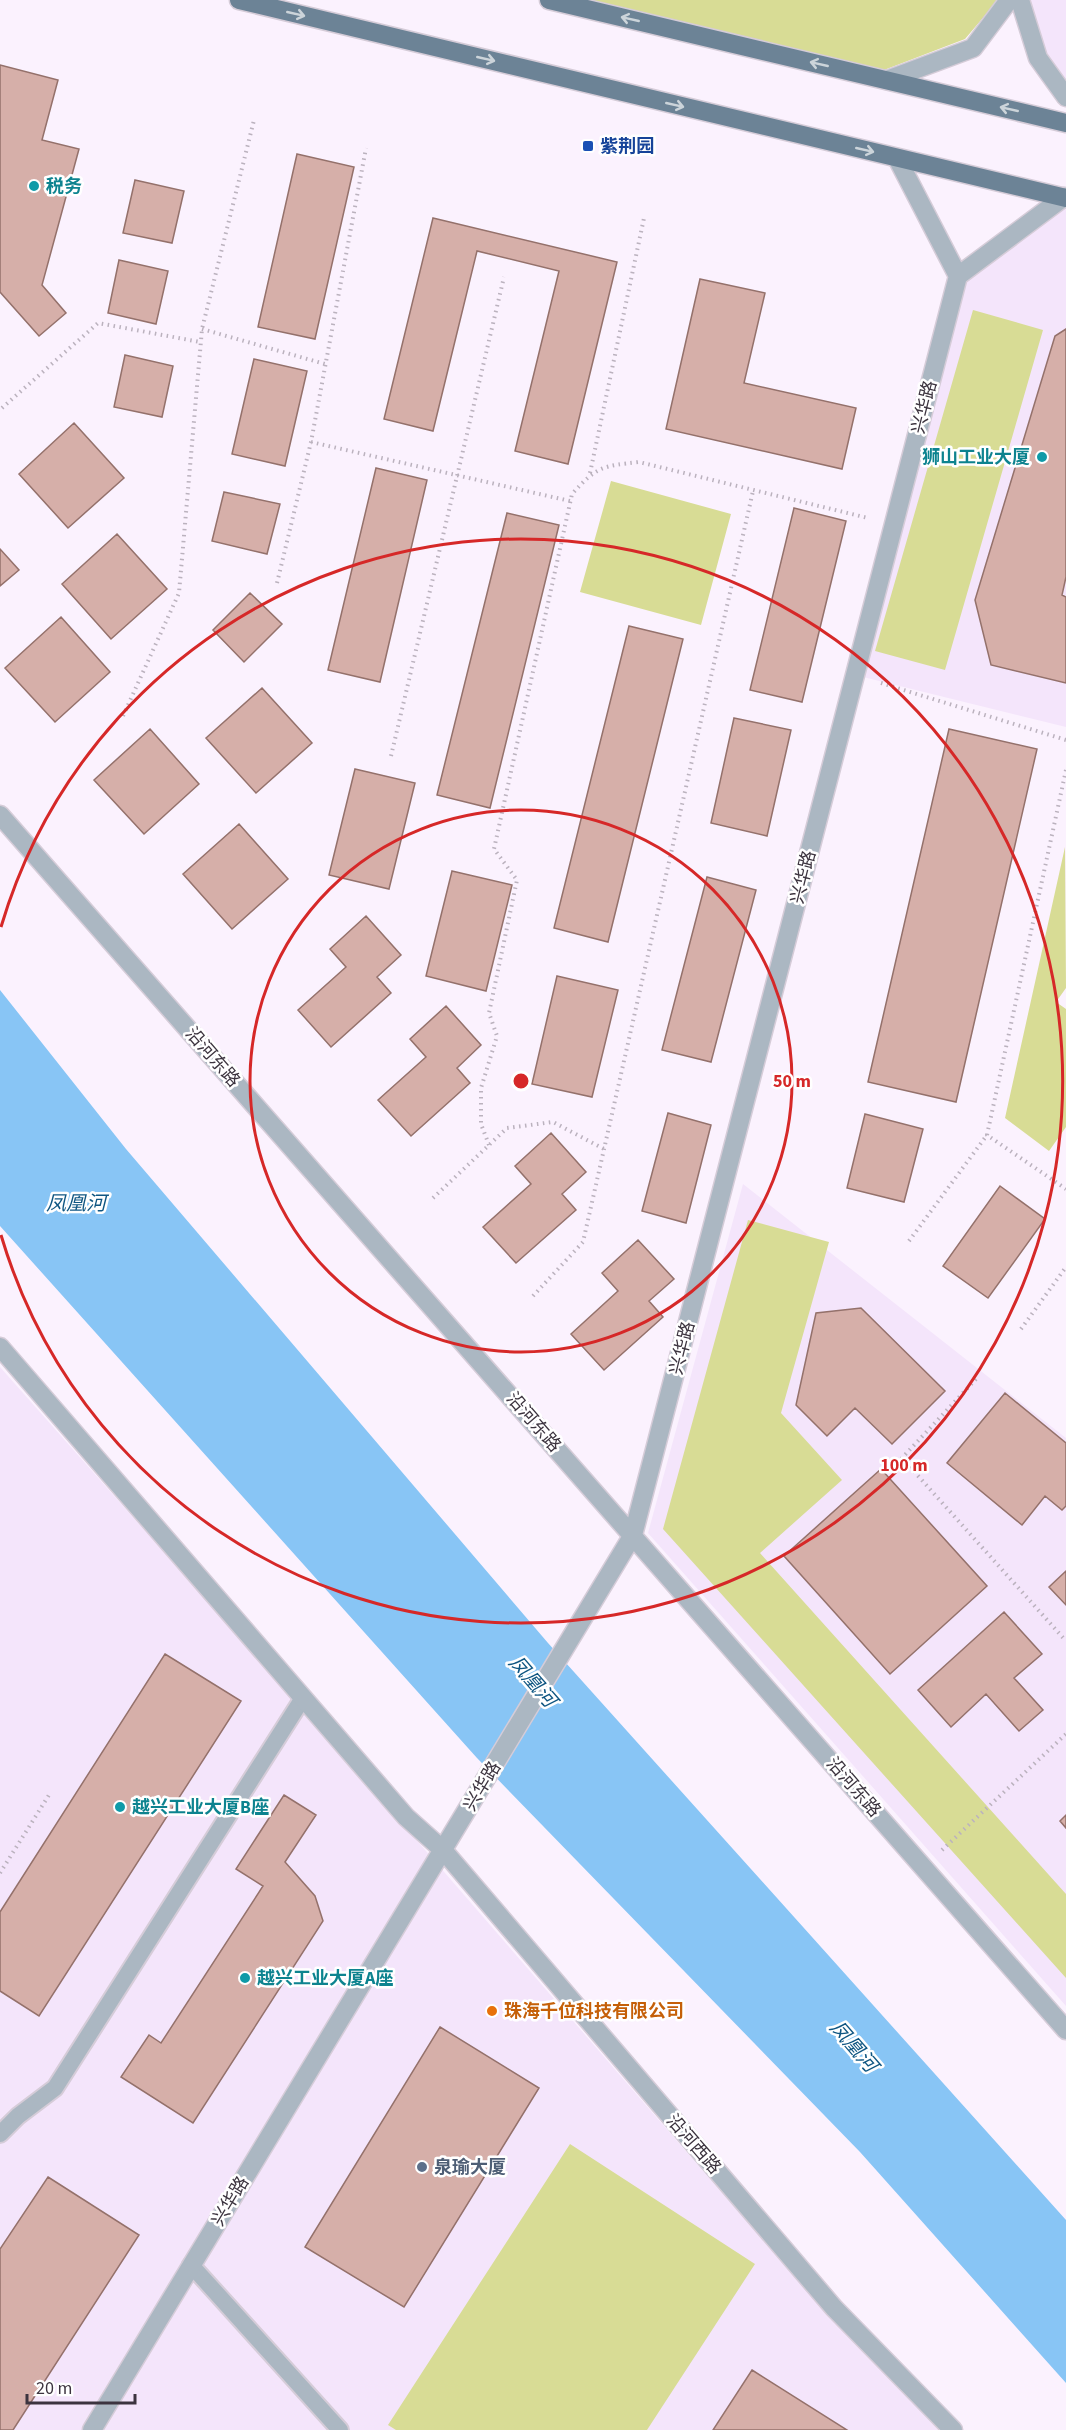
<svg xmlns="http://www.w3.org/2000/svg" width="1066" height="2430" font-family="'Source Sans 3','Noto Sans SC',sans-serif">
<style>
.built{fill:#f4e5fb}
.green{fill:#d8dc95}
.water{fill:#88c5f5}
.building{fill:#d6afa9;stroke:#94716b;stroke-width:1.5}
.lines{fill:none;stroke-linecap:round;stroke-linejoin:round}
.lane-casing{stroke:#d5ccd8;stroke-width:20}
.street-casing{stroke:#d5ccd8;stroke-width:21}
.primary-casing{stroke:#d5ccd8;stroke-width:21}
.path{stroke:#bbb2be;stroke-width:4;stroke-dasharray:1.5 4.5;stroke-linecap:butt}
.lane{stroke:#abb7c2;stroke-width:16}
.street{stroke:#abb7c2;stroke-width:18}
.primary{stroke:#6c8396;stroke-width:18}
.oneway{stroke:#ccd4da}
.ring{fill:none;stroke:#d62828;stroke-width:3}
.transit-dot{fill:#1a4fb4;stroke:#fff;stroke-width:2}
.culture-dot{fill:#0f9aa8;stroke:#fff;stroke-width:2}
.food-dot{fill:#e8710a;stroke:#fff;stroke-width:2}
.service-dot{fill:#5c6f8a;stroke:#fff;stroke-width:2}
.labels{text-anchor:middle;stroke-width:5;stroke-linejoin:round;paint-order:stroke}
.transit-label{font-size:18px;font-weight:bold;fill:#164399;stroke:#fff;text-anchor:start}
.culture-label{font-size:18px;font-weight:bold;fill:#0d838f;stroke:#fff;text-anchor:start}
.street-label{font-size:18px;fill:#3c343f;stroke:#fff}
.food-label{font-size:18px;font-weight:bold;fill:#c56008;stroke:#fff;text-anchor:start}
.service-label{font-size:18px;font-weight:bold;fill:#4e5e75;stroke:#fff;text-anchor:start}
.water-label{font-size:20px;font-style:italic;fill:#0f5682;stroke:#fff}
.centre{fill:#d62828;stroke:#fff;stroke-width:3}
.ring-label{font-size:18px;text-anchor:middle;font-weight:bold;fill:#d62828;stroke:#fff;stroke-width:5;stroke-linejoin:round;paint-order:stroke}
</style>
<rect width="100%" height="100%" fill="#fbf2fe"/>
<path class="built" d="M1023,0h43v92l-25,-35z
M1066,198v529l-211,-52 103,-399z
M743,1184l323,254v568l-418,-473z
M0,1367l303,342 522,603 114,118h-939z"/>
<path class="green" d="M587,0h411l-33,39 -81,31z
M973,310l70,20 -98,340 -70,-19z
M611,481l120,33 -30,111 -121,-33z
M1065,847l1,141 -10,14 10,7v118l-17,24 -44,-33z
M748,1220l81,22 -48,171 61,67 -82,73 306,341v84l-403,-449z
M570,2144l185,120 -108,166h-251l-8,-5z"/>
<path class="water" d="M0,990l126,159 422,494 518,577v163l-206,-231 -383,-394 -477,-532z"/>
<path class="building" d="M0,65l58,15 -16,60 37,9 -37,136 24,28 -27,23 -39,-44z
M297,154l57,13 -39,172 -57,-12z
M135,180l49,11 -12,52 -49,-10z
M433,218l184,44 -49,202 -53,-13 44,-180 -82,-20 -44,180 -49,-12z
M119,260l49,11 -12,53 -48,-11z
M700,279l65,14 -21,90 112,25 -14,61 -176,-40z
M1066,329v248l-4,18 4,2v86l-75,-18 -16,-65 80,-264z
M125,355l48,11 -11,51 -48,-10z
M254,359l53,12 -22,95 -53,-12z
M74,423l50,55 -56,50 -49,-54z
M376,468l51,12 -47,202 -52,-12z
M224,492l56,12 -13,50 -55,-13z
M794,508l52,13 -44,181 -52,-12z
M507,513l52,12 -69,283 -53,-13z
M117,534l50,55 -56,50 -49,-55z
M0,549l19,21 -19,16z
M250,593l32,31 -38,38 -31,-32z
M61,617l49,55 -55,50 -50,-54z
M629,626l54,13 -75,303 -54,-14z
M262,688l50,55 -56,50 -50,-55z
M734,718l57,12 -24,106 -56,-13z
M150,729l49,55 -55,50 -50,-54z
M949,729l88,20 -81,353 -88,-20z
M355,769l60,14 -26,106 -60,-14z
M239,824l49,55 -56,50 -49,-55z
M452,871l60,14 -26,106 -60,-15z
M707,877l49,13 -45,172 -49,-12z
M366,916l35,39 -24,22 14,16 -60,54 -33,-37 48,-43 -16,-18z
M557,976l61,14 -26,107 -60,-13z
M446,1006l35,39 -24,23 13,15 -59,53 -33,-36 48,-43 -16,-18z
M668,1113l43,12 -25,98 -44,-12z
M865,1114l58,15 -19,73 -57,-14z
M551,1133l35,39 -24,22 14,16 -60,53 -33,-36 48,-43 -16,-18z
M1000,1186l45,33 -57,79 -45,-32z
M638,1240l36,39 -25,22 14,16 -59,53 -33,-36 47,-43 -16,-18z
M861,1308l84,83 -53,53 -37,-36 -28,28 -31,-31 20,-92z
M1005,1393l61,50v63l-4,4 -17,-14 -23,29 -75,-62z
M881,1469l106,117 -97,88 -106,-118z
M1066,1571v34l-17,-18z
M1004,1612l38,42 -28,24 29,32 -24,21 -33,-37 -35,33 -33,-37z
M165,1654l76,47 -202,315 -39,-25v-79z
M284,1795l32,20 -31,47 30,34 8,25 -130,202 -72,-46 28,-42 12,8 102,-157 -27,-17z
M1066,1815v13l-6,-7z
M440,2027l99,61 -135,219 -99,-60z
M48,2177l91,58 -126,195h-13v-181z
M752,2370l95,60h-134z"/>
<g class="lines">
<defs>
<path id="lane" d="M0,2134l18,-18 37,-28 248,-390
M191,2265l149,165"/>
<path id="street" d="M1020,0l18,58 28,39
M887,80l86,-32 36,-48
M897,158l61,118
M0,815l1066,1215
M0,1347l406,470 37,33 391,458 119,122
M92,2430l541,-895 325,-1259 106,-79"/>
<path id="primary" d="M239,0l827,198
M549,0l517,123"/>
</defs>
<use href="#lane" class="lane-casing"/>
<use href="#street" class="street-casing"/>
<use href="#primary" class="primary-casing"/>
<path class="path" d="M202,329l123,35
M2,408l96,-85 102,19
M311,442l259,59
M590,473l54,-255
M277,583l34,-141 55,-294
M881,683l185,57
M123,716l56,-123 23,-264 52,-209
M391,756l113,-479
M1066,770l-79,365 79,54
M489,1145l-8,-21v-36l16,-52 -8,-23 28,-133 -23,-31 78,-355c25,-28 31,-28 67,-32l229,56
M433,1198l74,-70 46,-6 51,27
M909,1241l78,-106
M533,1296l50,-54 170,-751
M1021,1329l45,-62
M976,1379l-74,79 164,183
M942,1850l124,-116
M0,1873l49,-78"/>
<use href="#lane" class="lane"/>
<use href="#street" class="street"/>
<use href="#primary" class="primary"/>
</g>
<defs><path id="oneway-shaft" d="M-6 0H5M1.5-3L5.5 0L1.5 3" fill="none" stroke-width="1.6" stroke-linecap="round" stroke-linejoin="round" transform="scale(1.5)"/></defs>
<g class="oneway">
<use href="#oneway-shaft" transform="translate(296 14) rotate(13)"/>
<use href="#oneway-shaft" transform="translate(630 19) rotate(-167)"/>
<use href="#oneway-shaft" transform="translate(486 59) rotate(13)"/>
<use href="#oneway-shaft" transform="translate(819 64) rotate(-167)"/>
<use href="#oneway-shaft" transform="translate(675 105) rotate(13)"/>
<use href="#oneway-shaft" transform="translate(1009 109) rotate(-167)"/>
<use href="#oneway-shaft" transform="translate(865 150) rotate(13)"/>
</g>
<g class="ring">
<circle cx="521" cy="1081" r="271"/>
<path d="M1 927A542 542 0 1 1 1 1235"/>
</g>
<rect class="transit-dot" x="582" y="140" width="12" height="12" rx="3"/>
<g class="culture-dot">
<circle cx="34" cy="186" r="6"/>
<circle cx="1042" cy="457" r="6"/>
<circle cx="120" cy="1807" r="6"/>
<circle cx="245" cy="1978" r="6"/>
</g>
<circle class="food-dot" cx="492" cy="2011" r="6"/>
<circle class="service-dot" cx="422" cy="2167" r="6"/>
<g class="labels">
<g class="transit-label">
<text x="600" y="152">紫荆园</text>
</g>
<g class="culture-label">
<text x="46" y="192">税务</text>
<text x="1030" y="463" text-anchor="end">狮山工业大厦</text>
<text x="132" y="1813">越兴工业大厦B座</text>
<text x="257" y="1984">越兴工业大厦A座</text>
</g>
<g class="street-label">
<text transform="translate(924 407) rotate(-76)" y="6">兴华路</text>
<text transform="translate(803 877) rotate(-76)" y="6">兴华路</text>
<text transform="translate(213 1057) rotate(49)" y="6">沿河东路</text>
<text transform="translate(682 1348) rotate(-76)" y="6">兴华路</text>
<text transform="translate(534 1422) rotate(49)" y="6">沿河东路</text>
<text transform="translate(482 1786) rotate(-59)" y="6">兴华路</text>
<text transform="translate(854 1787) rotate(49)" y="6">沿河东路</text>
<text transform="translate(694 2144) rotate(49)" y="6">沿河西路</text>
<text transform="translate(230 2201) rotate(-59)" y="6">兴华路</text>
</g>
<g class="food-label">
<text x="504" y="2017">珠海千位科技有限公司</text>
</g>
<g class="service-label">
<text x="434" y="2173">泉瑜大厦</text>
</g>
<g class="water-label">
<text x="76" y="1210">凤凰河</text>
<text transform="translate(533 1681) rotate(49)" y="7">凤凰河</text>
<text transform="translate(854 2046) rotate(49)" y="7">凤凰河</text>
</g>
</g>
<circle cx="521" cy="1081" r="9" class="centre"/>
<g class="ring-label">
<text x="792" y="1087">50 m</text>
<text x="904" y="1471">100 m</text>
</g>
<path d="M27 2394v9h108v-9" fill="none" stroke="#3c343f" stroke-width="3"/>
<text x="36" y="2394" font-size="18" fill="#3c343f" stroke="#ffffff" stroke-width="4.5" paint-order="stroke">20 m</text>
</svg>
